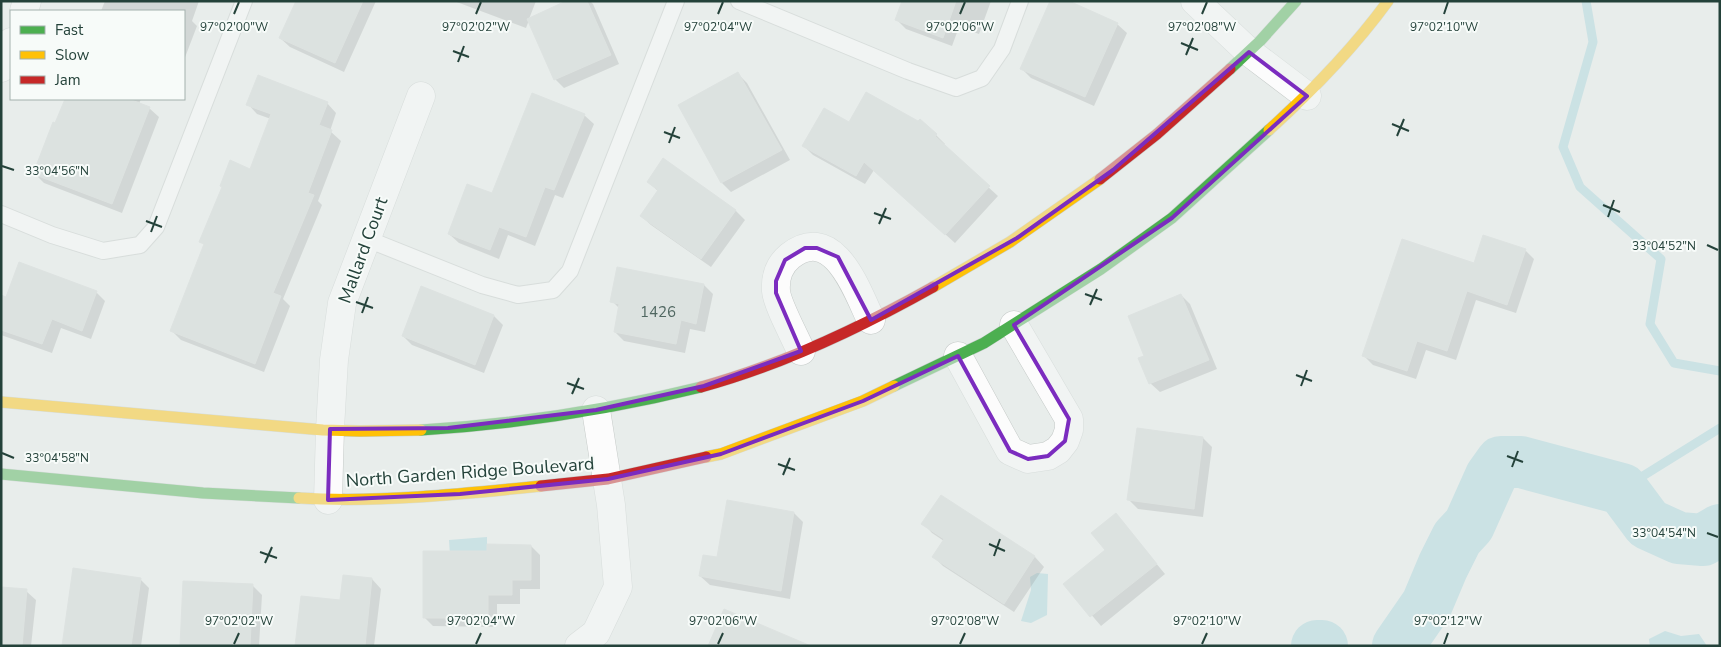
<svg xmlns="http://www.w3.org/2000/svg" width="1721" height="647" font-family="'Nunito Sans',sans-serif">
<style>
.water{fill:#a9d4db}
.shadow{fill:#0003}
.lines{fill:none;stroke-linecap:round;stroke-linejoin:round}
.stream{stroke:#a9d4db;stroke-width:9}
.river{stroke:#a9d4db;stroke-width:52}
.building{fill:#cfd4d2;stroke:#d1d6d4}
.lane-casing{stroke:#c5cac8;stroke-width:18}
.street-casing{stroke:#c5cac8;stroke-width:29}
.fast-casing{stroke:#c3cbc8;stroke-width:12}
.slow-casing{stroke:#c3cbc8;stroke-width:12}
.jam-casing{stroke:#c3cbc8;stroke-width:12}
.lane{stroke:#fcfcfc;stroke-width:16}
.street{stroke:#fcfcfc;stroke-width:28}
.fast{stroke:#4caf50;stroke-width:11}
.slow{stroke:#ffc107;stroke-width:11}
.jam{stroke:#c62828;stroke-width:11}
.marked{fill:none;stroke:#7b2cbf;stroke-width:4;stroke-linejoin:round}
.ticks{fill:none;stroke:#24423a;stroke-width:2}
.labels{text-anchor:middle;stroke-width:4;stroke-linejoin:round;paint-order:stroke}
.number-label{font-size:15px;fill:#506761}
.street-label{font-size:18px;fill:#24423a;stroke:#f7fbf9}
.ticks-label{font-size:12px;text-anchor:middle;fill:#24423a;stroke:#f7fbf9;stroke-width:4;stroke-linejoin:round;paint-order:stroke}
</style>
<rect width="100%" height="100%" fill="#e8edeb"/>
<path class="water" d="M487,537v16l-37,2 -1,-15z
M1037,573l11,1 -1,41 -16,8 -10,-2 10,-31 -1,-13z
M1665,631l16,5 18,-2 8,12h-57l-1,-7z"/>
<path class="shadow" d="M105,1h94l-7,20 5,5 -13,34v-49h-83z
M297,1h79l-32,71 -54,-25 -10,-9z
M454,1h82l-7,18 40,-18h21l3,3 26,60 -55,24 -9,-9 -26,-59 -3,8z
M903,1h88l-12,33 -20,-7 -7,19 -46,-17 -9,-9z
M1117,24l10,9 -33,73 -63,-28 -9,-9z
M738,74l9,9 43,77 -59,32 -9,-9 -43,-78z
M66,99h75l-2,5 10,4 10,9 -37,96 -78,-30 -10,-10z
M327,103l9,10 -6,18 11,10 -23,60 4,4 -39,94 7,7 -26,66 -83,-32 -9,-9 33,-86 -4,-4 50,-71 20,-51 -14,-5 -9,-10z
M584,115l10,9 -31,74 -8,-3 -20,51 -27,-11 -9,24 -40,-16 -10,-9z
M849,124l87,11 9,9 -2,2 55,50 -43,47 -81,-73 -9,14 -52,-29 -9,-9z
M663,160l73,51 9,9 -34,47 -60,-42 -10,-9 17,-25 -10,-9z
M1525,250l9,9 -18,54 -40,-13 -20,60 -30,-10 -10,29 -43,-14 -9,-9 111,-91z
M704,285l9,9 -8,38 -15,-3 -5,24 -61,-12 -9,-9 5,-23 -8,-8z
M96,292l9,9 -14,38 -30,-11 -9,25 -51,-18v-39l6,3z
M1181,295l9,9 27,65 -57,23 -10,-9z
M494,316l9,9 -19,48 -72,-28 -9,-9z
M1203,438l9,9 -9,70 -65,-8 -9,-9z
M941,496l94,61 9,10 -30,45 -71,-46 -9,-9 10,-16 -12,-8 -9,-10z
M794,513l9,9 -13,77 -80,-14 -10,-9 18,-17z
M1116,515l49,59 -64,52 -36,-42 42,-33z
M531,546l9,9v34h-20v15h-23v23l-64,-1 -9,-9 64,-65z
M140,579l9,9 -8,58h-78z
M372,579l9,10 -7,57h-77l44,-44z
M252,585l10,10 -3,51h-77z
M26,591l10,9 -5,46h-30z"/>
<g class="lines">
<path class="stream" d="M1586,1l7,41 -30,105 17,40 81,72 -11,65 24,39 46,8
M1622,489l98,-61"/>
<path class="river" d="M1317,646h5
M1398,646l29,-42 16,-38 14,-28 12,-13 22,-49 10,-14h20l101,27 26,35 31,14 24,2 17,-10"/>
</g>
<path class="building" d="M296,1h67l-28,62 -56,-25z
M566,1h21l24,54 -57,25 -27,-61z
M902,1h54l-13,37 -48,-18z
M1050,1h19l49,22 -33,74 -65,-28z
M738,72l44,78 -61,33 -43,-78z
M258,75l70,27 -9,23 13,5 -24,63 6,2 -41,98 8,3 -26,68 -85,-33 34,-87 -5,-2 23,-55 -2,-1 10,-26 20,9 21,-55 -25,-9z
M866,92l52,29 2,-2 17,15 -2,2 55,50 -45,49 -81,-73 -8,14 -54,-30 22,-38 25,14z
M532,93l53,21 -31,76 -9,-3 -19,50 -27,-10 -9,23 -42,-16 19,-50 25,9z
M65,99h64l21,8 -38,97 -79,-30 20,-52 2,1z
M663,158l73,52 -35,49 -61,-43 18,-26 -11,-8z
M1483,235l43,14 -19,56 -40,-14 -20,60 -30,-10 -10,30 -45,-15 40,-117 72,24z
M19,262l78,29 -15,40 -30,-12 -10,25 -41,-14v-35l5,2z
M617,267l87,17 -8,40 -15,-4 -5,24 -62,-12 5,-28 -9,-2z
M421,286l73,29 -19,50 -73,-29z
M1181,294l28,66 -60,24 -11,-26 6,-2 -16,-40z
M1137,428l66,9 -9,72 -67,-9z
M941,495l94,61 -31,48 -72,-47 12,-18 -23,-15z
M727,500l67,12 -13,79 -82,-15 4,-21 14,2z
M1116,513l41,51 -67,53 -27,-33 42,-34 -14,-17z
M487,544l44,1v35h-19v15h-24v23h-65v-67h64z
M73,568l68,10 -10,68h-69z
M343,575l29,3 -7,68h-70l6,-50 39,4z
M183,581l70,3 -3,62h-70z
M1,587l26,2 -5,57h-21z
M724,609l87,37h-103z"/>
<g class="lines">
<defs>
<path id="lane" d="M739,1l169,70 48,17 26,-10 20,-29 18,-48
M1,214l51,21 51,16 37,-6 16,-18 88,-226
M367,239l115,46 36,10 35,-5 17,-19 106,-270"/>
<path id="street" d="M1195,1l54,51 58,44
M24,11l3,-10
M1,68l10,-26
M801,351c-6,-14 -24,-47 -25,-60 -1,-14 3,-26 14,-35 44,-34 67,35 81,64
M958,356l52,95 18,8 20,-3 10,-6 7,-9 4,-11v-11l-55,-94
M328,500l2,-71 4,-69 8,-57 79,-207
M579,646l17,-13 22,-46 -7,-82 -15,-95"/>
<path id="fast" d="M1230,69l30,-28 36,-40
M894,386l90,-43 117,-74 71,-51 97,-88
M421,430c95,-6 188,-20 280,-43
M1,474l202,19 96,5"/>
<path id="slow" d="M1269,130c43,-39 84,-81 119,-129
M933,287l77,-45 90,-63
M1,402l322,28 37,1 61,-1
M706,457l15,-3 142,-53 31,-15
M299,498c79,5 164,-4 242,-12"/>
<path id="jam" d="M1100,179l57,-45 73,-65
M701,387c81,-22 159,-59 232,-100
M541,486l67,-7 98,-22"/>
</defs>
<use href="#lane" class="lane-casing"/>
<use href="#street" class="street-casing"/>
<use href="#fast" class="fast-casing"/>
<use href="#slow" class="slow-casing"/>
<use href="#jam" class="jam-casing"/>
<use href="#lane" class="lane"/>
<use href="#street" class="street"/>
<use href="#fast" class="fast"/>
<use href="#slow" class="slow"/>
<use href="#jam" class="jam"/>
</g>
<path d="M0 0H1721V647H0ZM1249,52l58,44 -135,122 -158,107 55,94 -4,22 -17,15 -20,3 -18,-8 -52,-95 -95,45 -142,53 -113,25 -148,15 -132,6 2,-71 118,-1 148,-18 108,-24 97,-35 -25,-58v-12l9,-21 20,-12h12l21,9 33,63 146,-82 96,-68z" fill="#e8edeb" fill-opacity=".55" fill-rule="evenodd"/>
<path class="marked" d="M1249,52l58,44 -135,122 -158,107 55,94 -4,22 -17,15 -20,3 -18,-8 -52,-95 -95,45 -142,53 -113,25 -148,15 -132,6 2,-71 118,-1 148,-18 108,-24 97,-35 -25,-58v-12l9,-21 20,-12h12l21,9 33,63 146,-82 96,-68z"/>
<path class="ticks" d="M234,14l5,-12M476,14l5,-12M718,14l5,-12M960,14l5,-12M1202,14l5,-12M1444,14l4,-12M1181,43l17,7M453,51l16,6M1186,55l7,-17M458,62l6,-16M1392,124l17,7M664,132l16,6M1397,136l7,-17M669,143l6,-16M2,166l12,4M1603,205l17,7M874,213l17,6M1608,217l6,-17M146,221l16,6M879,224l7,-16M151,232l6,-16M1707,245l11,5M1085,294l17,6M356,302l17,6M1090,305l7,-16M362,313l6,-16M1296,375l16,6M567,383l17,6M1301,386l6,-16M572,394l7,-16M2,453l12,5M1507,456l16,6M778,464l17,6M1512,467l6,-16M783,475l7,-17M1707,533l11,4M989,544l16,7M260,552l17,6M994,556l6,-17M265,563l7,-16M234,644l5,-11M476,644l5,-11M718,644l5,-11M960,644l5,-11M1202,644l5,-11M1444,644l4,-11"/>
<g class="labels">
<g class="number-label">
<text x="658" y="317">1426</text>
</g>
<g class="street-label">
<text transform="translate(363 250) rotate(-70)" y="6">Mallard Court</text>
<text transform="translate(470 472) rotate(-4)" y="6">North Garden Ridge Boulevard</text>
</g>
</g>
<g class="ticks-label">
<text x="234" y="31">97°02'00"W</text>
<text x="476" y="31">97°02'02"W</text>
<text x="960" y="31">97°02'06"W</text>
<text x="1202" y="31">97°02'08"W</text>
<text x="1444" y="31">97°02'10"W</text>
<text x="718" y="31">97°02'04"W</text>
<text x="57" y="175">33°04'56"N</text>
<text x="1664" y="250">33°04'52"N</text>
<text x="57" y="462">33°04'58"N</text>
<text x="1664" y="537">33°04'54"N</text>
<text x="239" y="625">97°02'02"W</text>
<text x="481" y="625">97°02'04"W</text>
<text x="723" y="625">97°02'06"W</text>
<text x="965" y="625">97°02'08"W</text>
<text x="1207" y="625">97°02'10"W</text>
<text x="1448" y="625">97°02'12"W</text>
</g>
<rect width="1721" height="647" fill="none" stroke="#24423a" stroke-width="5"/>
<rect x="10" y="10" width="175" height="90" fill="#f7fbf9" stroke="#a3b1ad"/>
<rect x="20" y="26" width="25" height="8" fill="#4caf50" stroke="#a3b1ad"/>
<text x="55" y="35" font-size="15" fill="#24423a">Fast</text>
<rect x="20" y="51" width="25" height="8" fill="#ffc107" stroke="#a3b1ad"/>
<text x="55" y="60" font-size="15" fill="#24423a">Slow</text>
<rect x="20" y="76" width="25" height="8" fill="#c62828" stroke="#a3b1ad"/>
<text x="55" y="85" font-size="15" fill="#24423a">Jam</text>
</svg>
